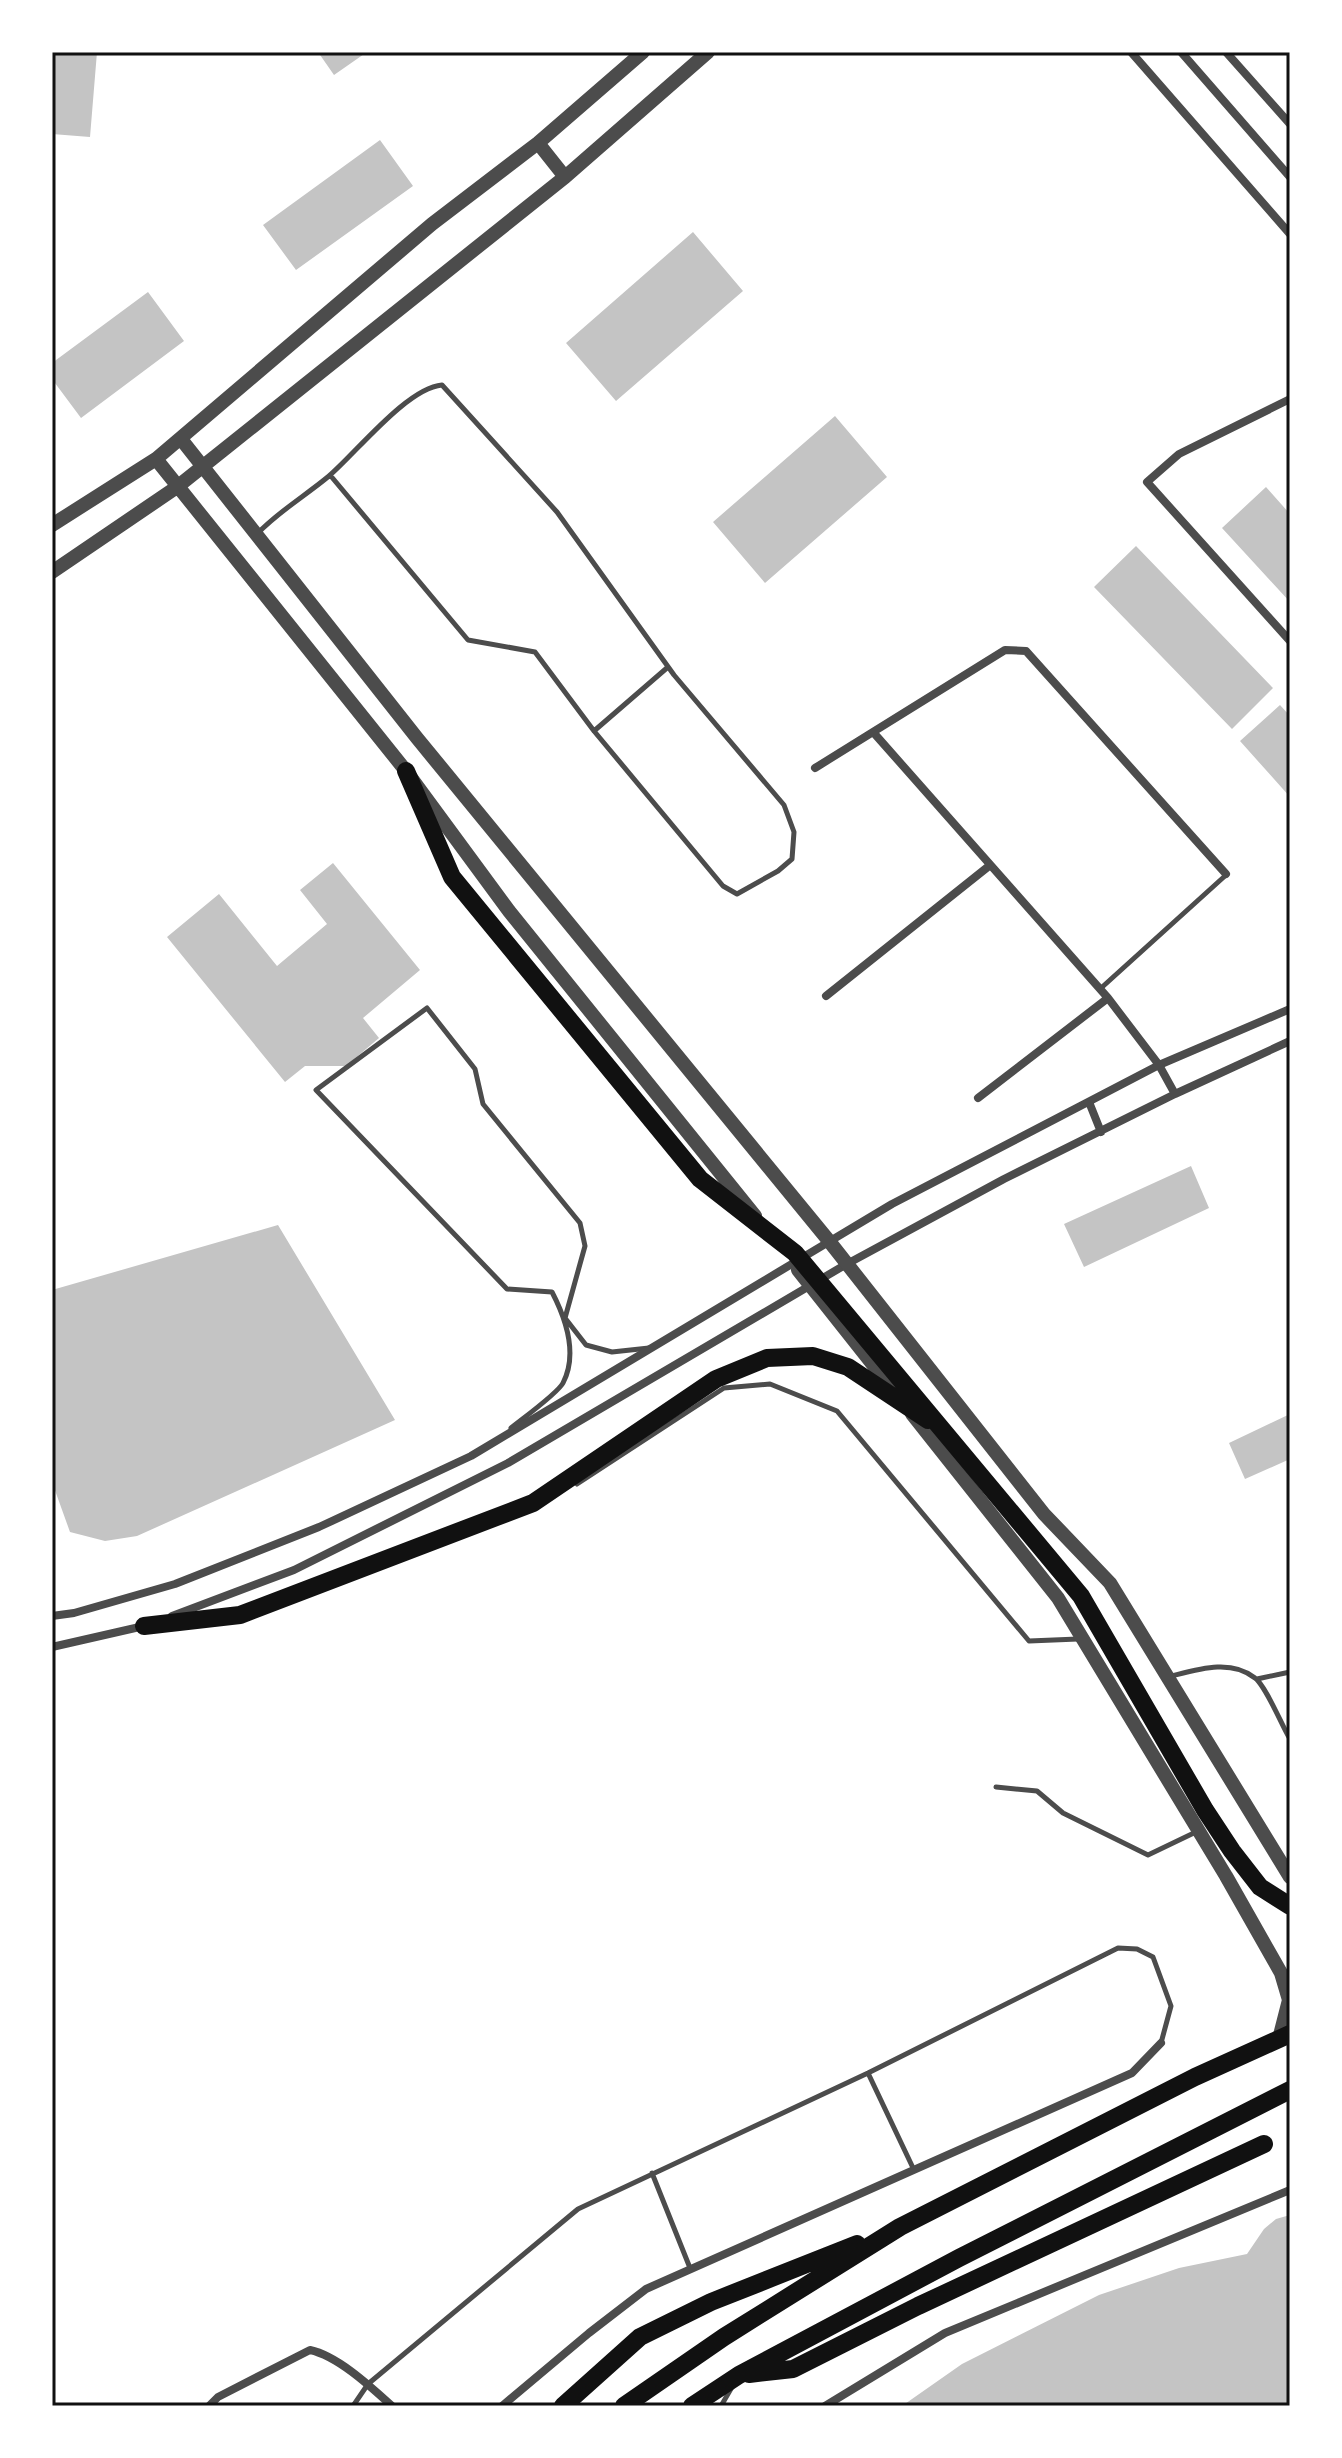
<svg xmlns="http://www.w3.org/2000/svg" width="1342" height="2458" font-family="'Golos Text',sans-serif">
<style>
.building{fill:#c4c4c4}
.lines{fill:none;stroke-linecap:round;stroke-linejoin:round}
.service{stroke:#4c4c4c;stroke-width:5}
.minor{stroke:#4c4c4c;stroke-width:8}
.tertiary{stroke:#4c4c4c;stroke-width:14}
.trunk{stroke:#111;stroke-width:18}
.neatline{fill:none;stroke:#111;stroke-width:3}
</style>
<rect width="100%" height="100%" fill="#fff"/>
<path class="building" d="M52,52h45l-7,85 -38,-3z
M318,52h49l-33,23z
M380,140l33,46 -117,84 -33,-45z
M693,232l50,59 -127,110 -50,-58z
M148,292l36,49 -103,77 -29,-39v-16z
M835,416l52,61 -122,106 -52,-61z
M1266,487l24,27v88l-68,-74z
M1136,546l137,142 -41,41 -138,-142z
M1280,705l10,11v81l-50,-56z
M333,863l87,107 -57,48 16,20 -33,28h-41l-20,16 -118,-145 52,-43 58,72 50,-42 -27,-34z
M1191,1166l18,42 -125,59 -20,-43z
M278,1225l117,195 -258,116 -32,5 -35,-9 -18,-50v-192z
M1290,1414v45l-45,20 -16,-36z
M1290,2215v191h-388l60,-42 137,-69 80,-27 68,-14 17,-25 12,-10z"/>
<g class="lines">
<path class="service" d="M257,534c22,-23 48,-38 72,-58 27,-23 78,-88 113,-91l115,127 117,163 110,130 10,27 -2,27 -14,12 -41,23 -14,-8 -129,-155 -59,-79 -67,-12 -138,-165
M594,731l74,-64
M1100,989l126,-114
M511,1428c11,-9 47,-35 52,-45 15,-29 3,-64 -11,-91l-45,-3 -191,-199 111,-82 48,61 8,35 97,119 5,23 -20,72 21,27 26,7 37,-4
M577,1484l147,-96 46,-4 67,27 192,230 49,-2
M1168,1677c28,-7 62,-19 87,1 11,8 27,48 35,61
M1257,1679l33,-7
M996,1787l41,4 26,22 85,42 50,-24
M868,2073l46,97
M652,2173l38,95
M353,2406l15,-22 210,-175 290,-136 250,-125 19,1 16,8 18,49 -10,37
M721,2406l11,-19"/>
<path class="minor" d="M1131,52l159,182
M1181,52l109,125
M1226,52l64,72
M1290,399l-111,55 -32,28 143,159
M873,732l235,266 51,67 16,29
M815,768l190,-118 21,1 200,223
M826,996l163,-130
M978,1098l130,-100
M1089,1102l12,30
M52,1616l22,-3 101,-29 144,-57 152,-71 421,-252 267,-139 131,-56
M172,1616l122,-46 214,-107 337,-198 159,-86 171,-85 115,-53
M52,1647l92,-21
M209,2406l9,-9 92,-47c28,6 61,37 82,56
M502,2406l87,-73 57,-44 486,-216 29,-30
M825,2406l120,-73 345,-143"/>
<path class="tertiary" d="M538,143l27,34
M181,439l236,299 412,503 215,273 66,69 180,294
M156,459l250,312 103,140 246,305
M52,525l104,-66 276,-235 106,-81 105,-91
M52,572l125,-85 388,-310 143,-125
M798,1270l99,125
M912,1414l146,184 168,278 55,97 8,27 -10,39"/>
<path class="trunk" d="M406,771l46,106 248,302 95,74 286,343 124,214 27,41 28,36 30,19
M144,1626l96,-11 293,-112 183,-124 51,-21 46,-2 35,11 80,53
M749,2374l44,-5 125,-63 346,-162
M563,2406l77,-69 71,-35 146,-58
M624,2406l100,-69 176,-110 295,-150 95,-43
M692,2406l47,-31 220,-117 331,-168"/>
</g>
<rect width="1342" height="2458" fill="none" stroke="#ffffff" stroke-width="108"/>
<rect x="54" y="54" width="1234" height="2350" class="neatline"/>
</svg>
